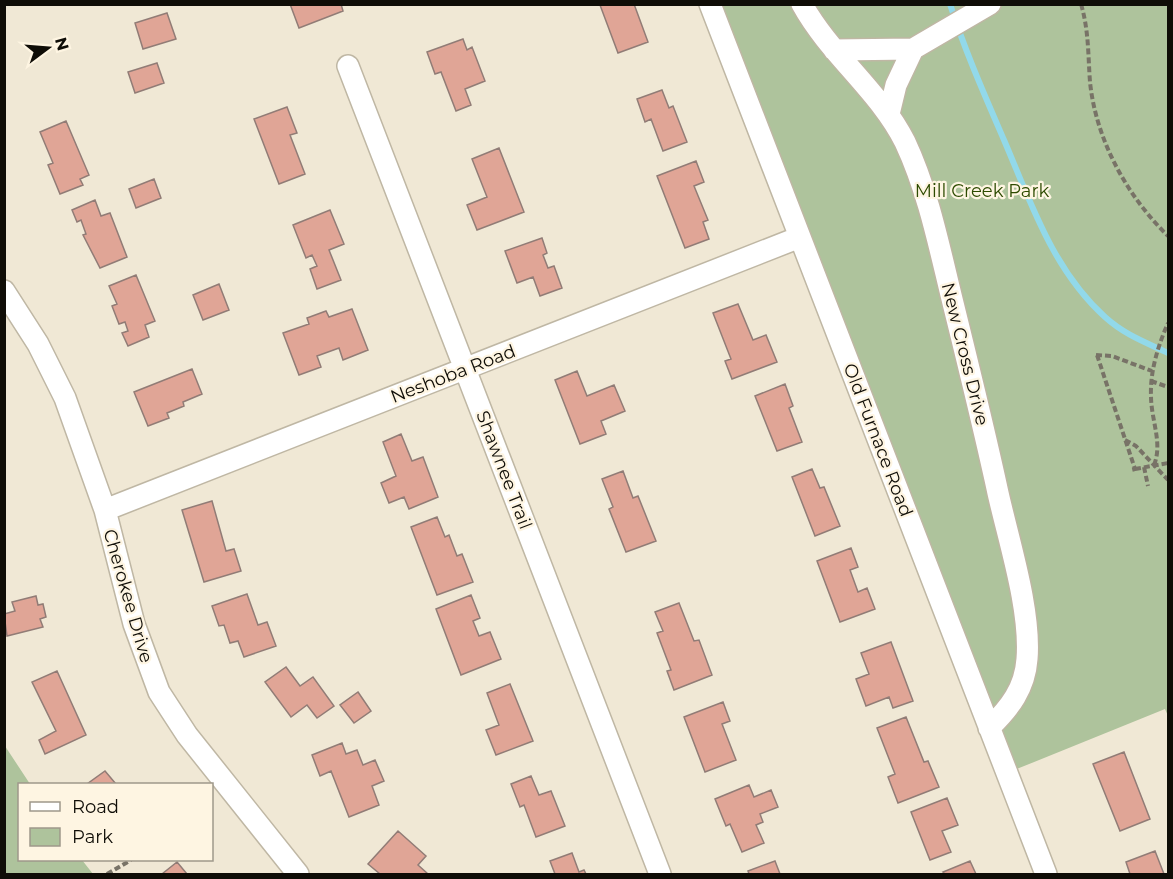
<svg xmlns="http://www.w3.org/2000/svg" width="1173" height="879" font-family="Montserrat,sans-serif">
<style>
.green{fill:#aec39c}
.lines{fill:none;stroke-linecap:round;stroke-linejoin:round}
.stream{stroke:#92d9ea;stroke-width:6}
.building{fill:#e0a596;stroke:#917c76;stroke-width:1.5}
.minor-casing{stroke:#bfb7a4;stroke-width:24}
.path{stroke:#787367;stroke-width:4;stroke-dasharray:6 3;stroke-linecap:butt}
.minor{stroke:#fff;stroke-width:21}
.labels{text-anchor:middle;stroke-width:4.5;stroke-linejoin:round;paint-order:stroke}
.park-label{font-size:18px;fill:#2d4b00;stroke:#fef5e2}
.street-label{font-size:18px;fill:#0f0d07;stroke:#fef5e2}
</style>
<rect width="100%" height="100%" fill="#f0e8d5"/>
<path class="green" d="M710,5h458v711l-3,-7 -158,64z
M5,746l25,38h-10v76h62l11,14h-88z"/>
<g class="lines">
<path class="stream" d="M950,4c15,47 35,92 54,136 27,63 49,130 101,177 20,18 40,25 63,36"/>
</g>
<path class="building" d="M290,4h51l2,7 -44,17z
M634,4l14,38 -30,11 -18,-48z
M167,13l9,26 -33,10 -8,-26z
M463,39l4,11 5,-3 13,34 -20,8 6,16 -15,6 -15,-39 -6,2 -8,-22z
M157,63l7,20 -29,10 -7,-21z
M662,90l7,18 4,-2 14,36 -24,9 -12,-32 -6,3 -8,-23z
M287,107l10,26 -7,2 15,39 -26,10 -25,-65z
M66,121l23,54 -9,4 3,6 -23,9 -12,-29 5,-2 -13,-31z
M499,148l25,64 -47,18 -10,-25 20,-8 -15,-38z
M696,161l8,21 -10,4 14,34 -5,2 6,17 -24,9 -28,-72z
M154,179l7,19 -25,10 -7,-19z
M95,200l6,16 9,-3 17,44 -27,11 -17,-33 3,-1 -5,-14 -4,2 -5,-12z
M330,210l14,34 -15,6 12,30 -24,9 -7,-20 7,-3 -5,-11 -6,3 -13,-33z
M542,238l5,15 -4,2 5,13 6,-2 8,22 -22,8 -7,-19 -16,6 -12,-32z
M136,275l19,46 -10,4 4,12 -21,9 -6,-13 6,-2 -3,-9 -6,2 -7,-18 5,-2 -8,-18z
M219,284l10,26 -26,10 -10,-25z
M738,304l15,36 13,-5 11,27 -45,17 -7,-18 6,-2 -18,-46z
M352,309l16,41 -25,10 -4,-12 -22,8 4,11 -22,8 -16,-42 26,-9 -2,-6 19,-7 3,6z
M192,369l10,25 -19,8 1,4 -17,7 2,5 -21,8 -14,-34z
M577,371l10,25 27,-11 11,26 -24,10 5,13 -26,10 -25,-64z
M785,384l8,22 -4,2 13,34 -25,9 -22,-55z
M401,434l11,27 11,-4 15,40 -29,12 -5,-12 -15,6 -8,-20 15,-7 -13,-34z
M812,469l8,19 4,-1 16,39 -25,10 -23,-59z
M623,471l10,27 5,-2 18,45 -30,11 -17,-43 4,-2 -11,-28z
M212,501l14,50 8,-2 7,22 -37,11 -22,-72z
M437,517l8,20 4,-2 8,21 5,-2 11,28 -36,13 -26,-68z
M851,548l7,19 -8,3 8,22 9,-4 8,21 -35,13 -23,-61z
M247,594l11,31 9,-3 9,24 -32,11 -6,-16 -8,2 -6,-18 -5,1 -7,-20z
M471,595l9,23 -7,3 6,15 11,-4 11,27 -40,16 -25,-66z
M36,596l2,9 5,-1 3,13 -6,2 3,8 -36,9 -3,-22 11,-3 -3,-9z
M679,603l15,38 5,-1 13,35 -38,15 -7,-19 4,-1 -14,-37 6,-2 -8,-19z
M891,642l22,59 -20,7 -4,-11 -23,9 -10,-27 13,-5 -8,-21z
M286,667l14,19 13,-9 21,29 -17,12 -10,-13 -16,12 -26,-35z
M57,671l29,64 -41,19 -6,-14 17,-9 -24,-49z
M510,684l23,57 -37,14 -10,-25 13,-5 -12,-32z
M358,692l13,19 -17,12 -14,-18z
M723,702l7,19 -8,3 14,36 -31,12 -21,-55z
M906,717l18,45 4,-1 11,26 -41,16 -10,-26 7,-3 -18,-46z
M342,743l4,11 11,-4 6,15 12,-5 9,21 -12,5 7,19 -30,12 -18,-46 -11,5 -8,-21z
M1124,752l26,67 -30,12 -27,-67z
M105,771l11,13h-29z
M531,776l8,19 12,-4 14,35 -29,11 -12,-32 -4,2 -9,-23z
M749,785l5,12 17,-7 7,17 -18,7 3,8 -7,3 8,18 -22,9 -12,-28 -4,2 -11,-27z
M947,798l11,27 -16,6 9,21 -21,8 -19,-48z
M398,831l28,25 -8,9 10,9h-48l-12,-10z
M1155,851l9,23h-34l-4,-12z
M572,853l7,19 5,-2 2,4h-31l-5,-13z
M775,861l5,13h-31l-1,-3z
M970,861l6,13h4h-35l-2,-2z
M177,862l10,12h-25z"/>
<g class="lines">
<defs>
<path id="minor" d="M710,4l336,870
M802,4c28,51 77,86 103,138 23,49 34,104 47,157 16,65 32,129 46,194 11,49 33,117 29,166 -2,29 -17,49 -38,69
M834,50l79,-1 77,-45
M348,66l312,808
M889,114l7,-29 17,-36
M4,291l34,53 27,54 40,112 29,114 25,68 28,43 111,139
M105,510l695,-273"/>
</defs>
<use href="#minor" class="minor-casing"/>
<path class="path" d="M1081,4c8,27 7,52 9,78 6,58 37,114 78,154
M1096,355l16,1 40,15
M1097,355l38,114 -4,1
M1151,381l17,6
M1125,440l11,6 32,34
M1154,465c9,-22 -3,-45 -3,-69 -1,-25 7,-50 17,-73
M1144,467l4,19
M1135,469l33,-6
M107,874l24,-14"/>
<use href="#minor" class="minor"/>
</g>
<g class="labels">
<g class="park-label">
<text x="982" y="197">Mill Creek Park</text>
</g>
<g class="street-label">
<text transform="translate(965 354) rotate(76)" y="6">New Cross Drive</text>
<text transform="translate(453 374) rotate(-21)" y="6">Neshoba Road</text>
<text transform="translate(878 440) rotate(69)" y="6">Old Furnace Road</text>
<text transform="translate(504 470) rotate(69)" y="6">Shawnee Trail</text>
<text transform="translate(128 596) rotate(74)" y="6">Cherokee Drive</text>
</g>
</g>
<rect width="1173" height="879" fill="none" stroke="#0f0d07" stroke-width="12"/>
<rect x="18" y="783" width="195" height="78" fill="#fef5e2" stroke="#9e988a" stroke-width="1.5"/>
<rect x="30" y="802" width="30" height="9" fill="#ffffff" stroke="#9e988a" stroke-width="1.5"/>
<text x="72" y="813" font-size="18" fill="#0f0d07">Road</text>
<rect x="30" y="828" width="30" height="18" fill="#aec39c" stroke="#9e988a" stroke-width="1.5"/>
<text x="72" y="843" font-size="18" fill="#0f0d07">Park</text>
<g transform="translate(48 48) rotate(74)" stroke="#fef5e2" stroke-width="4.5" paint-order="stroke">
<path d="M0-4.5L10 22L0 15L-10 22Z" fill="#0f0d07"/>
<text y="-9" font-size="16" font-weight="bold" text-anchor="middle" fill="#0f0d07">N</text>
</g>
</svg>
